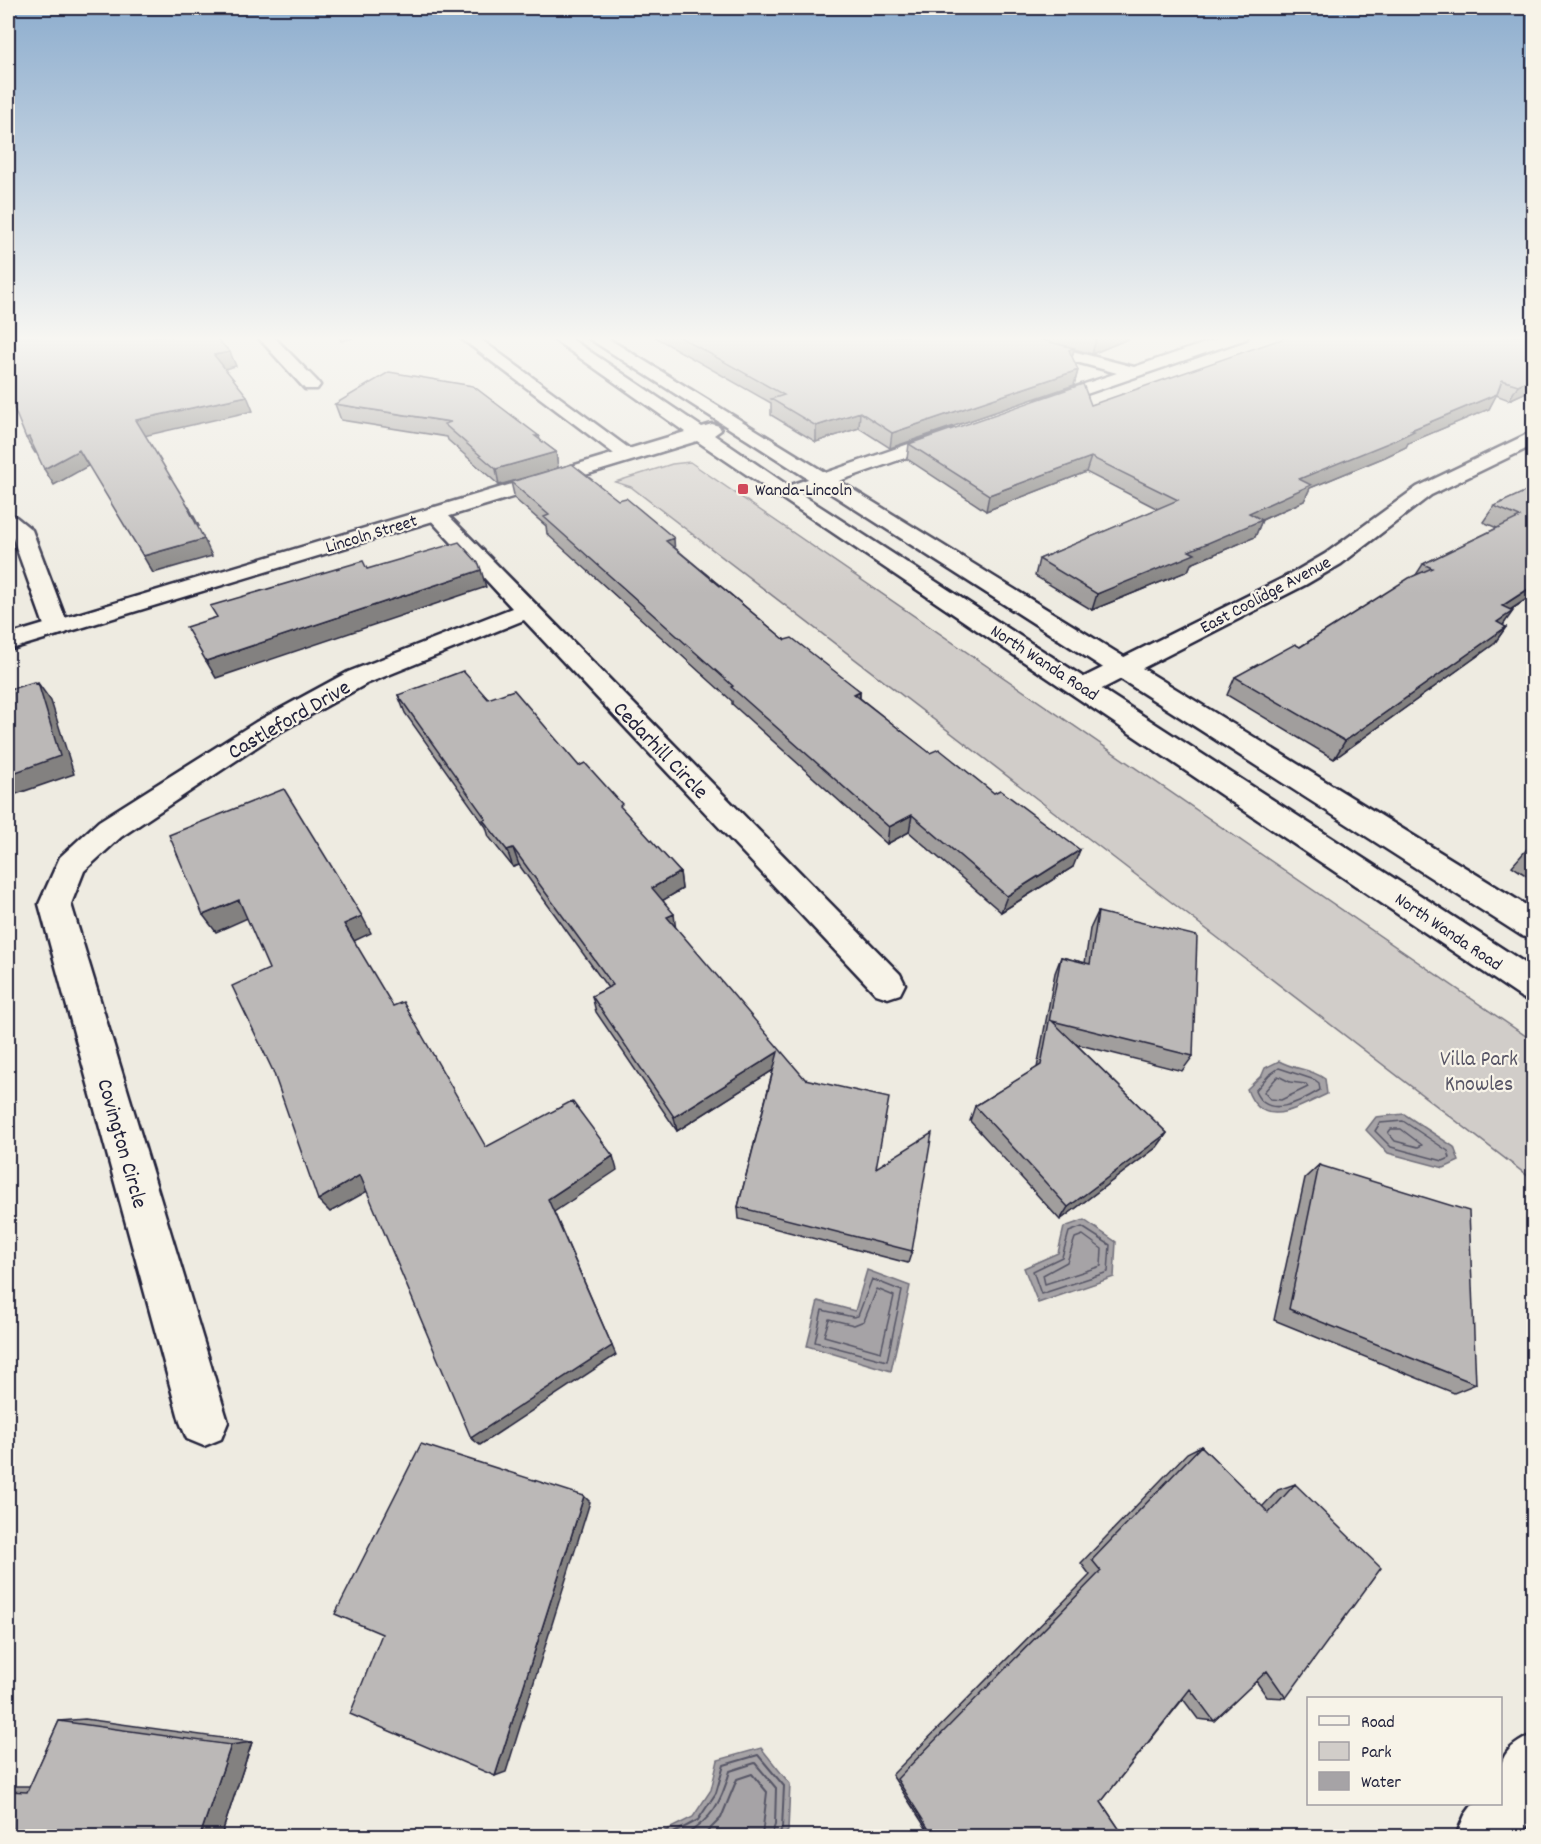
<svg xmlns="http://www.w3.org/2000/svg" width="1541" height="1844" font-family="Dekko,sans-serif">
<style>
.green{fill:#d1cdc9;stroke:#7a7882;stroke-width:1.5}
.water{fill:#a6a3a6;stroke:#716f7b;stroke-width:1.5}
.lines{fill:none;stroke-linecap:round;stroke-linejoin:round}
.shore-far1{stroke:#575666;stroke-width:1.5}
.shore{stroke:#575666;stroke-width:2}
.minor-casing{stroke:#22223b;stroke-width:5}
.tertiary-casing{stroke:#22223b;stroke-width:5}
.minor{fill:#f7f3e8;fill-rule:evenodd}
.tertiary{fill:#f7f3e8;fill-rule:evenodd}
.wall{fill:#a19e9d;stroke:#22223b;stroke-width:1.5}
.shaded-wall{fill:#838180;stroke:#22223b;stroke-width:1.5}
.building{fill:#bbb8b7;stroke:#22223b;stroke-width:1.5}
.poi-dot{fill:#d1495b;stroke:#f7f3e8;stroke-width:2}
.labels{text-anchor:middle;stroke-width:4.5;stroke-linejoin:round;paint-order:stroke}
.far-poi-label{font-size:18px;fill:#22223b;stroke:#f7f3e8;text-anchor:start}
.far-street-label{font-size:18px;fill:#22223b;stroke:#f7f3e8}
.street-label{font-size:22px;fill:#22223b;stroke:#f7f3e8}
.park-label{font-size:22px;fill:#575566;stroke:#f7f3e8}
</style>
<rect width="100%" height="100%" fill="#eeebe1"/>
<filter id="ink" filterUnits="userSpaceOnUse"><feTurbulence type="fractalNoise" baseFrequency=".0167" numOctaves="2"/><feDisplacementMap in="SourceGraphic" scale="12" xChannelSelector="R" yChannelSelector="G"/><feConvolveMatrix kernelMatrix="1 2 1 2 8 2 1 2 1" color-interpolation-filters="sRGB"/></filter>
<g filter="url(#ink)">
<path class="green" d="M690,462l843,579v139l-902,-693 -16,-5 57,-18z"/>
<path class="water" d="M1279,1061c18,10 29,6 46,18l2,15c-29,13 -65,38 -80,-5l15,-14 3,-7z
M1404,1114l50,33 5,14 -15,7 -56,-15 -22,-23 10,-13z
M1084,1220l32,22 -2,35 -76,26 -14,-35 34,-15 6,-26z
M867,1270l43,16 -19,85 -84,-25 11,-45 37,10z
M761,1748l29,36 -2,47 -5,5h-128l38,-19 18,-27 7,-30z"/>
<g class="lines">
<path class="shore-far1" d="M1279,1068l36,12 4,3 1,7c-20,12 -53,30 -65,1l14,-16z
M1278,1076l12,6 16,2 2,3 -27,13 -11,-1 -6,-7z
M1403,1121l45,30 2,7 -7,3 -52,-14 -16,-16 5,-8z
M1391,1129h10l21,16 -4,2 -23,-6 -7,-8z
M1082,1227l28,18 -2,27 -67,22 -8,-23 29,-14 7,-25z
M1083,1235l19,14 -1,17 -56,18 -2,-9 24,-13 8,-24z
M872,1279l30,12 -15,70 -72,-19 7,-32 31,7 5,-1z
M877,1289l17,7 -13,56 -57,-16 5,-17 25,6 10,-4z"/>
<path class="shore" d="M668,1836l30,-16 18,-27 8,-28 34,-10 26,31 -2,42 -3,8
M684,1836c29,-18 37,-33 46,-65l25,-8 21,25 -1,37 -4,11
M703,1836l18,-18 16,-39 15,-5 15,18 -5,44"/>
<defs>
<path id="minor" d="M257,336h16l44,45 3,4 -3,4h-12z
M458,336h18l162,119 -3,4h-14z
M989,336h25l120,31 92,-31h22l-2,3 -203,70 -6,-1 -3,-4 3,-4 80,-27 -126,-34z
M952,429l7,2 2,4 -2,4 -166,58 -7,2 -7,-2 -3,-4 3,-4z
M1534,431v14l-103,50 -90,69 -36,21 -213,109 -9,2 -9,-2 -4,-6 4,-6 215,-107 36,-21 92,-67z
M435,507l7,2 458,465 5,10 -5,10 -12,4 -12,-4 -352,-374 -158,64 -90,50 -155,103 -37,34 -13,33 157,518 -7,17 -17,7 -17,-7 -7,-17 -141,-518 21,-47 39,-36 157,-99 92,-50 164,-64 -84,-91 -4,-4 4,-4z
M8,516l8,1 16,13 37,98 -3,5 -9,2 -9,-2 -3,-5 -34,-95 -3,-2z
M1534,1734v82l-14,20h-64l9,-21 8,-11h27c0,-38 -5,-53 34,-70z"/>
<path id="tertiary" d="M549,336h18l135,91 10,-3 7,2 2,4 -7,5 79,54 741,480v33l-12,-4 -825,-557 -689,209v-15l677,-203z
M585,336h19l930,574v30l-12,-4z"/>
</defs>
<use href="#minor" class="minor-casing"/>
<use href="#tertiary" class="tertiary-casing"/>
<use href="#minor" class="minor"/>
<use href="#tertiary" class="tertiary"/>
</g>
<path class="wall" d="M653,336h482l-43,18 -18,-5 -2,8 6,13 -4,15 -184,63 -31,-20 -43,14 -45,-27v-12z
M1533,336v53l-24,11 -13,-5 -7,14 -81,34 -2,4 -21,10 -75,31 -6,13 -42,19 -7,17 -64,27 -3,7 -96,39 -57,-34 4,-17 119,-50 -72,-37 -100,39 -79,-52 2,-15 182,-39z
M335,404l204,32 1,4 16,12 2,16 -59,17 -51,-45 -1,-3 -106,-17z
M511,482l164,66 110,92 75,51v7l213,169 -72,45 -92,-80 -22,12 -155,-140v-3l-185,-167 -1,-8 -31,-27z
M1533,488v107l-22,15 -8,16 3,1 -12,17 -160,115 -107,-64 8,-18 65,-30 116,-72 7,-11 74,-36 -14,-6 11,-16z
M398,695l90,4 91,67 44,44 57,62 2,17 -19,11 12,27 201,241 36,83 -4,12 -169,-44 -1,-12 35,-137 -96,61 -81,-119 -4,-16 16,-8 -89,-123 -6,2 -24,-30 -3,-10 -81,-114z
M1533,845v35l-21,-14 15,-17z
M1098,912l95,144 -11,15 -106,-27 91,89 -10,14 -97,73 -90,-99 5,-15 62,-38 18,-95 6,-16 24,6 5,-34z
M1319,1165l157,219 -22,9 -180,-73 31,-142z
M1201,1446l61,61 16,-17 17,-6 -9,214 -19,-1 -11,-16 -42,40 -16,-2 -15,-20 -82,103 23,34h-193l-39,-61 198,-200 -9,-12 106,-110z
M85,1719l167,23 -31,94h-213v-50h22l29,-65z"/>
<path class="shaded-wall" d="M339,336h23l-21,5z
M1105,336h30l-43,18 4,-15z
M1074,348l-3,15 -2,-13z
M230,352l6,14 -16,4 -6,-15z
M1078,370l-4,15 -184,63 2,-15z
M1533,378v11l-24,11 9,-15z
M1497,394l-8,15 -81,34 -2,4 -21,10 -75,31 -6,13 -47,21 5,-2 -7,17 -64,27 -3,7 -96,39 5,-16 92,-43 110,-72 112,-49z
M247,396l6,15 -109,25 -8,-16z
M860,412l-1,16 -43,14v-16z
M29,437l10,16h-4l-9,-15z
M79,450l9,16 -34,19 -10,-16z
M556,452l2,16 -59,17 -3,-16z
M1091,457l-5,15 -100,39 3,-16z
M190,509l9,17h-2l-8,-16z
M674,538l1,17 -9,-14z
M204,539l8,17 -59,17 -10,-17z
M481,570l5,17 -270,91 -10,-17z
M1533,586v9l-43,28 12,-17z
M1513,611l-12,17 -4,-6z
M1506,627l-12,17 -160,115 11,-18z
M34,682l6,7 -2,-6 13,18 23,73 -58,20 -8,-10v-9l27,-91z
M860,691l-1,17 -5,-14z
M912,815l-3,17 -22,12 2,-17z
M513,848l6,17 -6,2 -6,-17z
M1080,850l-7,17 -72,45 6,-16z
M680,872l2,17 -27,16 -3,-17z
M239,900l11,17 -34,15 -13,-17z
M674,914l2,17 -9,-14z
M362,916l9,17 -17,8 -10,-17z
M778,1052v15l-101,64 -3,-14z
M1167,1133l-10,14 -97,73 8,-13z
M613,1156l4,14 -63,42 62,143 -136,90 -9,-7 77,-239z
M360,1175l11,14 -41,23 -12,-12z
M584,1496l6,6 -84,270 -11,4z
M252,1742l-31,94h-21l31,-91z"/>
<path class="building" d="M8,336h206l16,16 -16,3 33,41 -111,24 54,89 -1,1 15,29 -61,17 -64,-106 -35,19 -15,-32 -3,1 -18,-44z
M678,336h348l48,12 -5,2 9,20 -186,63 -32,-21 -44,14 -45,-27 13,-4z
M1081,336h24l-9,3z
M1290,336h243v42l-15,7 -16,-5 -5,14 -86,36 3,1 -21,10 -94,38 12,6 -62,28 13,7 -73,31 6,3 -98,40 -58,-35 139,-59 -87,-43 -102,38 -80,-51 174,-60 8,21z
M389,372l84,14 66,50h-4l21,16 -60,17 -52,-45 7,-2 -116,-18z
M572,464l46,36 8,-2 48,40 -8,3 119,99 7,-2 68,53 -6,3 76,59 9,-4 55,44 6,-3 80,60 -73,46 -95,-81 -23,12 -158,-140 2,-1 -189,-169 5,-2 -38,-33z
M1533,488v98l-31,20 11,5 -16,11 9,5 -161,114 -110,-64 60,-33 5,3 109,-69 23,-10 -9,-4 97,-47 -26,-11z
M459,542l20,22 2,6 -275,91 -20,-34 31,-10 -7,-11 153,-45 4,8z
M463,671l25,28 26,-9 65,76 6,-3 37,41 -2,2 60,66 -28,16 22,26 -7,3 138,162 84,19 -13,70 56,-35 -20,118 -174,-44 40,-155 -104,65 -82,-121 21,-11 -100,-137 -6,2 -24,-30 3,-1 -88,-124z
M34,682l1,2 3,-1 22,73 -52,19v-85z
M284,789l78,127 -18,8 49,82 10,-4 83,145 86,-46 41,55 -65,43 64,147 -141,92 -111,-263 -42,25 -45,-129 -41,-85 37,-17 -30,-69 -36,15 -34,-80z
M1533,845v8l-6,-4z
M1098,912l99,24 -4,120 -141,-35 115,112 -99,74 -93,-101 66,-41 20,-108 29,7z
M1319,1165l150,46 7,173 -187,-75z
M421,1444l163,52 -89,280 -145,-62 32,-80 -47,-20z
M1201,1446l68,67 26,-29 86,84 -95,130 -19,-27 -53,50 -24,-32 -89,113 23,34h-191l-36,-57 204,-208 -9,-11z
M59,1721l172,24 -31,91h-192v-45l19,1z"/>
</g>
<linearGradient id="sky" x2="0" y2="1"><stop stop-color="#8dadce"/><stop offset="0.57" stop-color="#f7f6f2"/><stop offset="1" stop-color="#f7f6f2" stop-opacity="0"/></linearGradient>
<rect width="1541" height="594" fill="url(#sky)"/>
<rect class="poi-dot" x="737" y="483" width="12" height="12" rx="3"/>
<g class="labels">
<g class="far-poi-label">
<text x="755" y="495">Wanda-Lincoln</text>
</g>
<g class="far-street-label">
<text transform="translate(371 533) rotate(-17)" y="6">Lincoln Street</text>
<text transform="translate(1265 594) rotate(-28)" y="6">East Coolidge Avenue</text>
<text transform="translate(1045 662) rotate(33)" y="6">North Wanda Road</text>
<text transform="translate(1449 931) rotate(34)" y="6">North Wanda Road</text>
</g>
<g class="street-label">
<text transform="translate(288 718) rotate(-30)" y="8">Castleford Drive</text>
<text transform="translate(662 749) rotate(46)" y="8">Cedarhill Circle</text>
<text transform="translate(124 1143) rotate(74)" y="8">Covington Circle</text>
</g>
<g class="park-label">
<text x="1479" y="1065">Villa Park<tspan x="1479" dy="25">Knowles</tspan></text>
</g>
</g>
<rect width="1541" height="1844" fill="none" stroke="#f7f3e8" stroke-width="30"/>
<rect x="15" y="15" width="1511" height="1814" fill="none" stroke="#22223b" stroke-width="2" filter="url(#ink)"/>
<rect x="1307" y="1697" width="195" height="108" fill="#f7f3e8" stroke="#a29fa3" stroke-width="1.5"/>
<rect x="1319" y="1716" width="30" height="9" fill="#f7f3e8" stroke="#a29fa3" stroke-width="1.5"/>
<text x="1361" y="1727" font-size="18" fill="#22223b">Road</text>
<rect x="1319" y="1742" width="30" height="18" fill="#d1cdc9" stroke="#a29fa3" stroke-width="1.5"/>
<text x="1361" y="1757" font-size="18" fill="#22223b">Park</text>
<rect x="1319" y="1772" width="30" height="18" fill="#a6a3a6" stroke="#a29fa3" stroke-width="1.5"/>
<text x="1361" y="1787" font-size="18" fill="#22223b">Water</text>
</svg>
